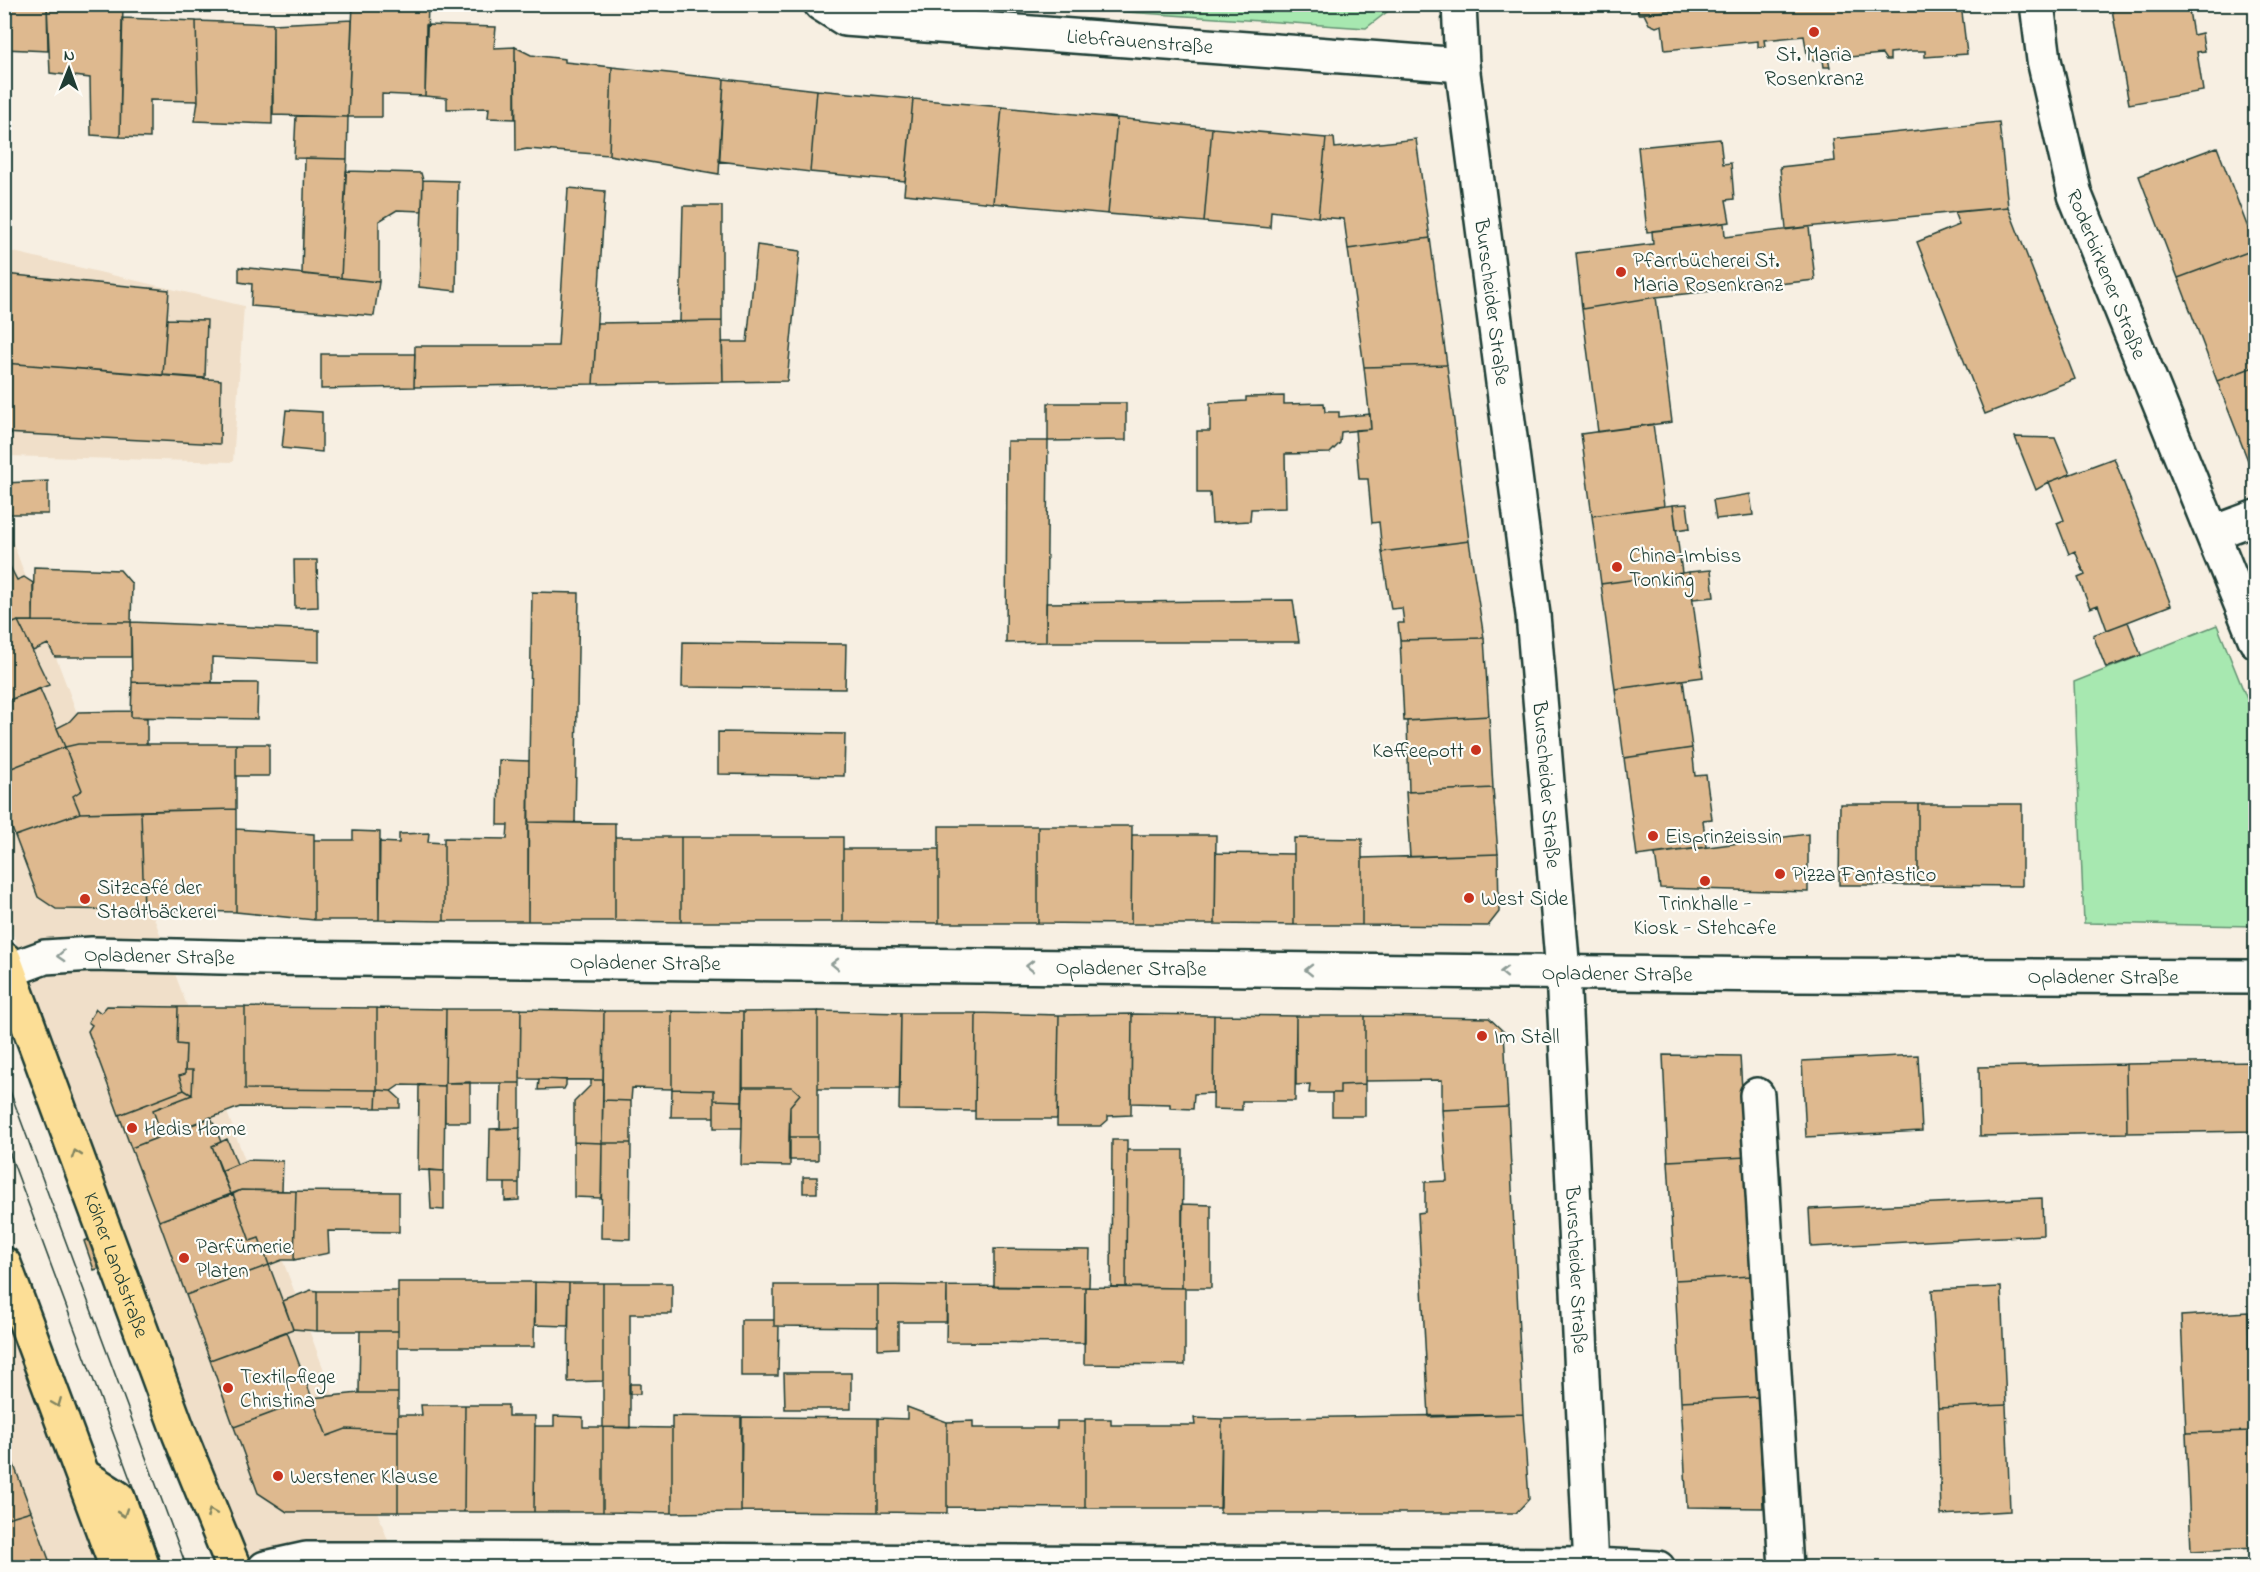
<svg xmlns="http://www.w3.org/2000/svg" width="2260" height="1572" font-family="'Indie Flower',sans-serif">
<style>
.built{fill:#f0dfc9}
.green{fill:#a7e8b0;stroke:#639272;stroke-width:1.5}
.building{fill:#deb98f;stroke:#1f3d34;stroke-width:1.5}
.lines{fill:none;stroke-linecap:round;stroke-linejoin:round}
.minor-casing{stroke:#1f3d34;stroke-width:38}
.major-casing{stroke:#1f3d34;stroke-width:38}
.minor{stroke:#fdfcf7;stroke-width:33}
.major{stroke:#fcde96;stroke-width:33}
.tram{stroke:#1f3d34;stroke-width:1.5}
.oneway{stroke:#8e9c96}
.oneway2{stroke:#828560}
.poi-dot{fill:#c8321e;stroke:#fdfcf7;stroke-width:2}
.labels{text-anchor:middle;stroke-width:4.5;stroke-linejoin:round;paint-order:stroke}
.street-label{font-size:21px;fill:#1f3d34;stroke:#fdfcf7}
.poi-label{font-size:21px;fill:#1f3d34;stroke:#fdfcf7;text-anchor:start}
</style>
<rect width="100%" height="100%" fill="#f7efe2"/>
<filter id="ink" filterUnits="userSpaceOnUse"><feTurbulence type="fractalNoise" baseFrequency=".0167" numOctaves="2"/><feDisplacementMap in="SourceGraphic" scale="12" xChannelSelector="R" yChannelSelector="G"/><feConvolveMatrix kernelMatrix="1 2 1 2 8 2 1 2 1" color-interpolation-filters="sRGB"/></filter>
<g filter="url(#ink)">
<path class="built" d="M5,250l239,56 -11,156 -228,-6z
M4,519l394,1048h-149l-244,-654z
M5,1300l95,267h-95z"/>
<path class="green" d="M1022,5h374l-30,23z
M2217,625l38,94v207l-171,-3 -10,-241z"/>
<path class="building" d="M4,4h43l1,47 -44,-2z
M47,4h76l-3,133 -29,-2 -1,-57 -40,-5z
M353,4h75l-3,92 -43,-2v23h-34z
M1637,4h324l6,50 -42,3v-6h-14l-21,2v7h-4l-4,-6 -54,5 2,8h-6l-1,-7h-15l-4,-24 -40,4 1,6 -7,1v-6l-93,9 -3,-25 -6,2 -7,-3 -5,-10h-6z
M1637,4h59l1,4 -59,6z
M2111,4h77l5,31 9,-2 1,9 2,9 -8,1 6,39 -74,13z
M122,18l74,3 2,80 -48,-1v38l-30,-1z
M352,20l-4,97 -75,-2v-91z
M196,21l77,3 -1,100 -77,-3 3,-20z
M426,25l70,2 -2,21 21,-1v72l-27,-1 1,-10 -42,1v-11l-22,-2z
M515,47l16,8 34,4v3l47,5 -3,88 -82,-6 -11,2z
M612,67l112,12 -5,95 -110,-19z
M724,79l93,11 -7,82 -91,-11z
M817,90l96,9 -8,82 -95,-9z
M913,99l89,8 -9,96 -89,-9z
M1002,107l115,11 -9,96 -115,-11z
M296,116l52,1 -1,42 -53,-1z
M1117,118l95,10 -8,94 -96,-8z
M1999,122l9,85 -222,22 -6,-62 55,-6 -2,-22z
M1212,128l114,10 -8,79 -47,-6 -1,17 -66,-6z
M1326,138h8l1,10 81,-9 14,99 -82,11 -4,-30 -26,-2z
M1720,139l3,25 8,-1 3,36 -8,1 4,22 -83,10 -9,-85z
M2217,147l39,102 -78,29 -39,-102z
M305,158l42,1 -6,119 -39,-4z
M346,171l75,2 2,7 -1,31 -25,-1 -18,11v61l-38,-4z
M423,180l35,1 -2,110 -37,-4z
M568,188l37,3 -12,193 -179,3 1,-41h143z
M683,206h39v115l-42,1z
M2008,207l67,172 -90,35 -68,-172 42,-17 -5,-13z
M1724,223l1,14 84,-10 6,53 -159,17 -74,12 -6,-56 77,-9 -1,-13z
M1430,238l17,127 -83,2 -16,-118z
M757,245l43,6 -13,130 -64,1 -1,-40h25z
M2256,249v117l-39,15 -39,-103z
M239,267l140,15 -5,34 -123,-10 1,-22 -13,-2z
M4,274l165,16 -6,85 -159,-12z
M1656,297l16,125 -74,10 -16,-123z
M167,319l40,1 -2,58 -42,-3z
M722,321l1,61 -130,2 4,-61z
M321,354h94l-1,33 -93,2z
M4,363l217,17 -1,64 -216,-11z
M1447,365l22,176 -87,11 -3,-30 -7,1 -4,-44h-9l-4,-49 16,-1 -7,-62z
M2256,366v115l-39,-100z
M1284,396v8l40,-1 1,9h14v5l31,-3 1,15 -30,3 -1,11 -10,10 -45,1 1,54 -35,1 -1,12 -38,2 -2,-30h-13v-62h13v-28l36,-2v-4z
M1048,403h78v37l-78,1z
M286,410l36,2v40l-40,-4z
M1653,424l11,82 -72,10 -11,-82z
M2015,437l40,1 15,36 -21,8 -13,8z
M1007,441h41l-2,201 -40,1z
M2114,458l57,147 -64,25 -9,-25 -8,3 -12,-30 7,-3 -10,-24 -6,3 -12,-31 7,-3 -15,-38z
M48,481v33h-44v-31z
M1750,494l3,21 -37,4 -3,-19z
M1687,504l3,24 -14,2 -3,-25z
M1673,505l9,68 -81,11 -9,-68z
M1469,541l15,97 -84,2 -2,-17h6l-2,-15 -11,1 -9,-57z
M4,555l13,25 7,-3 9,6v38h-15l-14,6z
M294,560h23l1,47 -23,1z
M34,567l86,3 12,14 -1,38 -98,-1z
M1711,570l3,27 -21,2 -4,-27z
M1689,572l14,105 -88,12 -14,-105z
M532,592l47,1 -4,230 -47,-1z
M1293,600l6,42h-253v-39z
M18,621l31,64 -45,17v-75z
M18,621l113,1v35h-76l-7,-13 -15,7z
M131,622l188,8v32l-107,-5v26l-80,-1z
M2128,622l13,33 -35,13 -13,-33z
M1484,638l5,78 -85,5 -4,-81z
M683,642l163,2 -1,45 -163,-2z
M1683,680l9,68 -68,10 -9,-69z
M132,682l126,1 -1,36 -126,-2z
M40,689l25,58 -61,24v-69z
M131,711v6l16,1v26h-69l-13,3 -8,-19 12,-6 9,-10z
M1489,716l4,72 -84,4 -2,-71z
M718,732l127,2 -1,42 -126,-2z
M78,744h158v65l-156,4 -7,-17 9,-6 -17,-43z
M236,744h33v32h-33z
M65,747l17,43 -9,6 7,17 -65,23 -11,-28v-37z
M1692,748l3,28 11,-1 6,44 -9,1 3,27 -69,9 -13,-98z
M499,760l30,1 -1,160h-84v-83l63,1 1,-14h-10z
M1493,788l5,66 -88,3 -4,-65z
M1840,804h78v81h-79z
M1918,804h104v82l-104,-1z
M236,809v103l-92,-2 -3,-99z
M141,811l3,99 -88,-1 -18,-12 -23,-61 65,-23z
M528,822l87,1v98h-87z
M939,826h99v97h-99z
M1038,826h94l-1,98 -93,-1z
M236,829l78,5v86l-78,-8z
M353,831l27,1 -1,88h-65v-80h39z
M429,833l-1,9 16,1v78l-65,-1v-78l20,1v-9z
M1808,834v58l-148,-4 -5,-34z
M1132,835h84l-1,89h-84z
M615,837h66v85l-66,-1z
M681,837h162v85h-162z
M1294,838l68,1v86h-68z
M843,849h96v74l-96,-1z
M1216,853l78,1v71l-79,-1z
M1498,854l1,58 -11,14 -126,-1v-67z
M107,1006l71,1 -1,37 9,1 -1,29 -6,2 5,14 -65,25 -31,-84 4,-6 -4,-3 8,-13 5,4z
M178,1007h67v82l132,1 -1,18 -136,-1 -78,29 -9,-26 39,-15 1,-25h-8l1,-25 -9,-1z
M245,1007l132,1v82l-132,-1z
M377,1008l69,1 -1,77 -45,-1 -9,6 -14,-1z
M446,1009h75l-1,74h-75z
M521,1009l83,2 -1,69 -83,-1z
M604,1011h68v78l-40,-1 -1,13 -28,-1z
M672,1011l71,1 -1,89 -28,-1v-10l-42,-1z
M818,1011v126h-29l1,-31 10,-12 -8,-7h-49v-75z
M818,1011l83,2 -1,76h-82z
M901,1013h75l-1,98 -76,-1z
M976,1013l83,2 -2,104h-82z
M1132,1014l-1,101 -23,1v4l-7,6h-44l2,-111z
M1132,1014l82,1 -1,78 -19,1 -1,15 -23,-1v-4l-39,-1z
M1214,1015l82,1 -1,85h-53v9l-29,-1z
M1296,1016h69v68l-25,1v8h-31l1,-9 -14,1z
M1365,1016l124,2 15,14 4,75 -66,3v-30l-77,1z
M1663,1055l77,1 6,101 -78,4z
M1918,1055l4,76 -116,6 -4,-76z
M2256,1062v69l-129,2 -1,-69z
M2126,1064l1,69 -147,3 -1,-69z
M185,1070h8l-1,25 -8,-5 -5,-14 6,-2z
M539,1079l27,1v5l-2,4 -26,1z
M591,1080h12l-1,63 -28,-1v-40l17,-17z
M470,1082v40h-25v-39z
M501,1083h19v45l-20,1z
M1365,1084v32h-33v-23h8v-8z
M419,1085l26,1 -1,85 -26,-1z
M743,1087h49l8,7 -10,12v60l-49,-1z
M672,1089l42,1v27h-43z
M184,1090l8,5 -39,15 9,26 -31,12 -12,-33z
M377,1090l14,1 9,8v9h-24z
M603,1100l28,1v42h-29z
M714,1100l28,1v27h-28z
M1508,1107l15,307 -94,3 -11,-204 7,-1v-30l22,-1 -5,-71z
M211,1117l10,25 -9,4 19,48 -72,27 -28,-73z
M520,1128l-1,55h-30l1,-54z
M789,1137h29v23h-29z
M227,1139l10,25 -16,7 -9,-25z
M1112,1140h15l-1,147h-15z
M574,1142l28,1 -1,55 -27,-1z
M602,1143h29l-1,96 -29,-1z
M1127,1150h56l-1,138 -56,-1z
M1746,1157l6,119 -77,4 -7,-119z
M247,1160l36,1 -1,30 -41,-1 -10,4 -10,-23z
M429,1170l15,1v39l-13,-1z
M803,1177h14v16h-14z
M505,1183h14v17l-14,1z
M241,1190l55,1 -2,69h-12l-13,5 -10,-27 -9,3 -17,-47z
M296,1191l103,1v40l-71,-1 1,22 -35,7z
M233,1194l17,47 9,-3 10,27 -83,30 -27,-74z
M2042,1198l1,37 -232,12 -2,-38z
M1182,1204l29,1v83h-29z
M92,1238l11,29 -9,3 -10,-29z
M994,1249l96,1 -1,37h-95z
M269,1265l24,64 -83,31 -24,-65z
M1752,1276l7,121 -78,4 -6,-121z
M398,1282h137l-1,65h-136z
M535,1282l34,1 -1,43 -33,-1z
M569,1283h34v98l-35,1z
M603,1283h69v31h-42v114l-27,-1z
M774,1285h104v42l-104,-1z
M878,1285l69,1v36h-49v26l-20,1z
M947,1286l138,1v56l-139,-1z
M1085,1287l100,1v77l-101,-1z
M2001,1287l5,118 -68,3 -6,-118z
M311,1290l6,1v40l-24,-2 -10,-28z
M317,1291h81v40h-81z
M2248,1312l4,119 -66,2 -5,-117z
M741,1320h33v6h5l-1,50h-37z
M360,1331h38v62h-39z
M287,1332l25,66 -78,29 -24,-67z
M784,1373h67v36h-66z
M629,1384h11v10h-11z
M359,1393h39v38l-52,-2 -19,7 -15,-38z
M1759,1397l4,111 -76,-1 -6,-106z
M312,1398l15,38 19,-7 52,2v81h-111l-29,-19 -24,-66z
M421,1405h44l-1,107h-66v-97h24z
M465,1405h43v11h27l-1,96h-70z
M2006,1405l4,106 -69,4 -3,-107z
M907,1407l40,15v91l-69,-1v-94l29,1z
M1523,1414l6,85 -13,14h-296l2,-94z
M554,1416l29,1v10h20v85h-69l1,-86h19z
M672,1416l69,1v95l-69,1z
M742,1417l136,1v94l-137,-1z
M1194,1418l28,1 -1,89h-136v-89h26v6h84z
M973,1421v7h84v-7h28v87l-138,-1v-85z
M603,1427l69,1v85l-69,-1z
M2252,1431l4,117 -65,3 -5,-118z
M4,1438l27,73 -27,8z
M31,1511l21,57h-48v-49z"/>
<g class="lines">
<defs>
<g id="minor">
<path id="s1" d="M821,4l24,15 617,46"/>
<path id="s2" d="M1459,4l3,61 71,550 30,357 28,596"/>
<path id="s3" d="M2037,4l7,56 31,135 181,446"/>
<path d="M2213,533l43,-16"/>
<path id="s4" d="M4,972l41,-15 47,-3 174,4 1521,17 469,2"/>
<path d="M1757,1095l29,473"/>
<path d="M265,1568l41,-9h122l1163,6 67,3"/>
</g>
<g id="major">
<path id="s5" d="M4,959l175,474 55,135"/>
<path d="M4,1264l113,304"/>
<path d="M84,1476l34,22 25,70"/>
</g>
</defs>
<use href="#minor" class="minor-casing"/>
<use href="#major" class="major-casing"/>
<use href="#minor" class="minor"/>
<use href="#major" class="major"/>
<path class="tram" d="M4,1075l183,493
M4,1138l159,430"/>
</g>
<defs><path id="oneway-chevron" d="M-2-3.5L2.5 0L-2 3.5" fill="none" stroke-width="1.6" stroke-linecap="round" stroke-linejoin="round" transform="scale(1.5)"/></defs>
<g class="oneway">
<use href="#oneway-chevron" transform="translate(61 956) rotate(177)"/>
<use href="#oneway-chevron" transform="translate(835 964) rotate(-179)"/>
<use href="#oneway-chevron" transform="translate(1030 966) rotate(-179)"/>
<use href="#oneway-chevron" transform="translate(1309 970) rotate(-179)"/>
<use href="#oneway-chevron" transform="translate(1504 972) rotate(-179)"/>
</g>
<g class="oneway2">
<use href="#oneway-chevron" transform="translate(76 1154) rotate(-109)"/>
<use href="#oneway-chevron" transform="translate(57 1403) rotate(68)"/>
<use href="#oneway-chevron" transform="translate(123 1513) rotate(71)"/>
<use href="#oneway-chevron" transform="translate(211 1513) rotate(-113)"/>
</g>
</g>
<g class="poi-dot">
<circle cx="1814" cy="32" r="6"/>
<circle cx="1621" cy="272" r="6"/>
<circle cx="1617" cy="567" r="6"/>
<circle cx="1476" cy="750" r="6"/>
<circle cx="1653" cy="836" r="6"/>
<circle cx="1780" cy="874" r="6"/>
<circle cx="1705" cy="881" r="6"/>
<circle cx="1469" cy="898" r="6"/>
<circle cx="85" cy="899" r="6"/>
<circle cx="1482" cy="1036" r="6"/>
<circle cx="132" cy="1128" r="6"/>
<circle cx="184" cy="1258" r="6"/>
<circle cx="228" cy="1388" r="6"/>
<circle cx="278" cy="1476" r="6"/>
</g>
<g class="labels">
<g class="street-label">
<text dy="7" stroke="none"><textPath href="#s1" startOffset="324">Liebfrauenstraße</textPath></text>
<text dy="7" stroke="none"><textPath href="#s3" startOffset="280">Roderbirkener Straße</textPath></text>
<text dy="7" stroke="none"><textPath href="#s2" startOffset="300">Burscheider Straße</textPath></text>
<text dy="7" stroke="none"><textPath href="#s2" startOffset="786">Burscheider Straße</textPath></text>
<text dy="7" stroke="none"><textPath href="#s4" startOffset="158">Opladener Straße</textPath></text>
<text dy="7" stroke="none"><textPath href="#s4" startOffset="644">Opladener Straße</textPath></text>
<text dy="7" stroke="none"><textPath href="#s4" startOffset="1130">Opladener Straße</textPath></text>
<text dy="7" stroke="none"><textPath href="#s4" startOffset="1616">Opladener Straße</textPath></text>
<text dy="7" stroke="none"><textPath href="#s4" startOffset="2102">Opladener Straße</textPath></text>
<text dy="7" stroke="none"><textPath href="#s5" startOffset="326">Kölner Landstraße</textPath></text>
<text dy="7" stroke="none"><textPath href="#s2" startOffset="1272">Burscheider Straße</textPath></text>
</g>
<g class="poi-label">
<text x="1814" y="61" text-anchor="middle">St. Maria<tspan x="1814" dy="24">Rosenkranz</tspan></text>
<text x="1633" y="267">Pfarrbücherei St.<tspan x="1633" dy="24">Maria Rosenkranz</tspan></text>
<text x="1629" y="562">China-Imbiss<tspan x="1629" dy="24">Tonking</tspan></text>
<text x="1464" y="757" text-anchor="end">Kaffeepott</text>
<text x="1665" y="843">Eisprinzeissin</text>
<text x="1792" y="881">Pizza Fantastico</text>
<text x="97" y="894">Sitzcafé der<tspan x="97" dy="24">Stadtbäckerei</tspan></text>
<text x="1481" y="905">West Side</text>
<text x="1705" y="910" text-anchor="middle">Trinkhalle -<tspan x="1705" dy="24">Kiosk - Stehcafe</tspan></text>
<text x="1494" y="1043">Im Stall</text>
<text x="144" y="1135">Hedis Home</text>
<text x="196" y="1253">Parfümerie<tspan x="196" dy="24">Platen</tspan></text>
<text x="240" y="1383">Textilpflege<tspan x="240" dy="24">Christina</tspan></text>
<text x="290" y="1483">Werstener Klause</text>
</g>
</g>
<rect width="2260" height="1572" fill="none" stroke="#fdfcf7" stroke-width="24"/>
<rect x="12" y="12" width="2236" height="1548" fill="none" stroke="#1f3d34" stroke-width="2" filter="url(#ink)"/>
<g transform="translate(69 69) rotate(1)" stroke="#fdfcf7" stroke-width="4.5" paint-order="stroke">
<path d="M0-4.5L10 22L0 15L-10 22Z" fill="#1f3d34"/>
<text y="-9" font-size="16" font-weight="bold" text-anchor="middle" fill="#1f3d34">N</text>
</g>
</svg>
